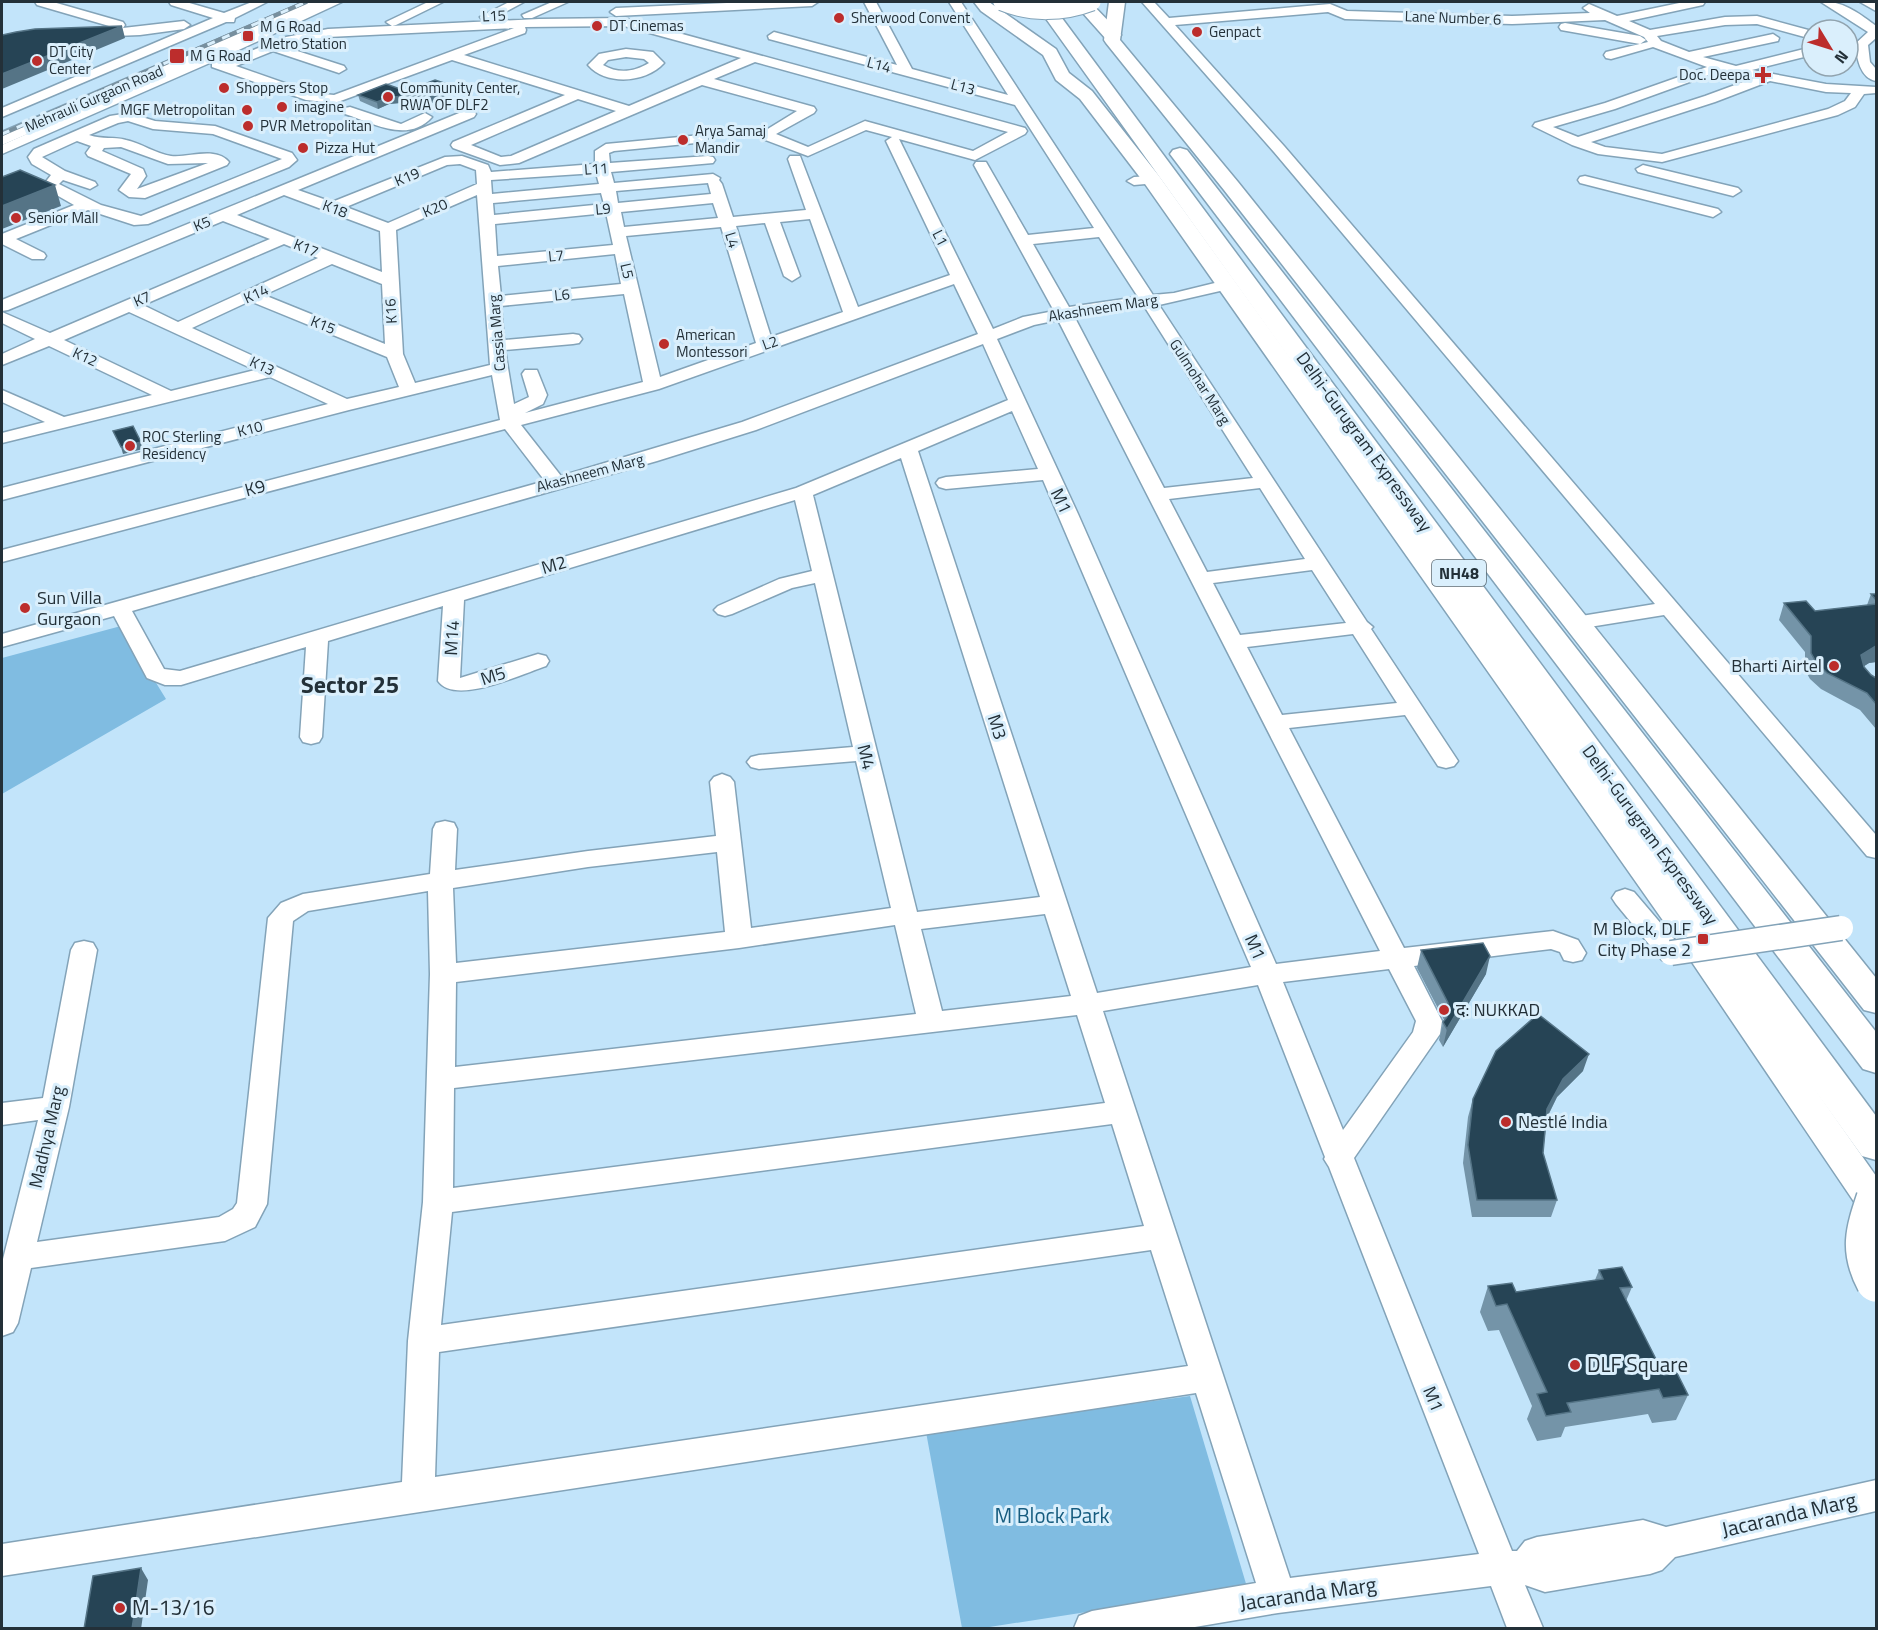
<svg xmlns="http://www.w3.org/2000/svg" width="1878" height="1630" font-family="'Titillium Web','Noto Sans Devanagari',sans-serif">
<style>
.green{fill:#80bce1}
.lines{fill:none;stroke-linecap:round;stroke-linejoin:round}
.minor-casing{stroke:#83a3b8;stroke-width:3}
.major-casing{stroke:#83a3b8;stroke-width:3}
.highway-casing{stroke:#83a3b8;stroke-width:3}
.minor{fill:#fff;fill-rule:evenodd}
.major{fill:#fff;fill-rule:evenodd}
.highway{fill:#fff;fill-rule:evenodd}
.rail-casing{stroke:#778f9e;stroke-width:4.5}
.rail{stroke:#daeffc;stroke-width:3;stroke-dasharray:8;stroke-linecap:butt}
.minor-bridge-casing{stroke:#83a3b8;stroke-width:27;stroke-linecap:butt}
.major-bridge-far1-casing{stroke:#83a3b8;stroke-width:19;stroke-linecap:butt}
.major-bridge-casing{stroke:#83a3b8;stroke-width:42;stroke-linecap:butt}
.minor-bridge{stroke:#fff;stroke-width:24}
.major-bridge-far1{stroke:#fff;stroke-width:17}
.major-bridge{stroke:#fff;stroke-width:39}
.wall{fill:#7494a8}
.shaded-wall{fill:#557486}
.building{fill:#264455;stroke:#557486;stroke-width:1.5}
.poi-dot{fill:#bc2d2c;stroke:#daeffc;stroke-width:2}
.labels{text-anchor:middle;stroke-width:6;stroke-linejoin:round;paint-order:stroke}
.far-street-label{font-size:15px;fill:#233038;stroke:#daeffc}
.far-poi-label{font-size:15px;fill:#233038;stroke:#daeffc;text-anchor:start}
.shield{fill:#daeffc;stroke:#5a6973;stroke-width:1.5}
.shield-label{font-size:16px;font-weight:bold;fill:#233038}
.street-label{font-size:18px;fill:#233038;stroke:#daeffc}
.poi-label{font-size:18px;fill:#233038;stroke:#daeffc;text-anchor:start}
.near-poi-label{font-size:21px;fill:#233038;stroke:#daeffc;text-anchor:start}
.near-street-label{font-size:21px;fill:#233038;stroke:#daeffc}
.near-park-label{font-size:21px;fill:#165c7f;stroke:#daeffc}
.district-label{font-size:24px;font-weight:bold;fill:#233038;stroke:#daeffc}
</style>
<rect width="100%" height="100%" fill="#c2e4fa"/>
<path class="green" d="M121,626l45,73 -164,95v-136z
M1190,1396l57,191 -264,41h-21l-36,-196z"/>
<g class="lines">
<defs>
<path id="minor" d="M35,2h18l70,20 2,3 -2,3 61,-7 6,4 -6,4 -44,6 -50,2 -6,-4 1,-3 31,-2 -79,-23z
M169,2h17l38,11 28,-11h15l-32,16 -1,4h-8l-224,95v-9l211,-90 -42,-13z
M327,2h15l-127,59 8,1 63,-25 42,-8 211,-10 85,-1 401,110 2,3 -2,3 -50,26 -76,-21 94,190 30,-12 31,-6 -80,-146 2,-3h10l42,73 66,-7 -79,-123 -246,-66 -1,-3 6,-4 123,33 -33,-63h12l36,67 96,26 -59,-93h12l192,293 21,-2 53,-13 8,5 -2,3 -74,17 208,317 6,5 -2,2 87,132 -4,5 -8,2 -8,-2 -33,-51 -116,13 115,220 149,-17 25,9 8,13 -4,7 -9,2 -9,-2 -4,-8 -9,-3 -137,17 28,55 -2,13 -86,124 158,393h5l8,-10 12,-4 106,-17 23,7 210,-47v31l-201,46 -13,13 -12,4 -105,18 -20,-7 18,43h-36l-16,-42 -213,27 -89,15h-115l5,-12 13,-5 164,-28 -60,-190 -1194,183v-32l400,-62 6,-141 15,-139 7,-228 -2,-83 -120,20 -15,10 -26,283 -12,23 -30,14 -194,27 -13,55 -5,9 -11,4v-73l36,-143 -36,5v-22l41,-5 28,-148 4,-7 9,-2 9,2 4,7 -28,157 -32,135 182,-25 14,-8 4,-6 31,-285 13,-15 22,-9 127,-20 3,-45 3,-6 9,-2 9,2 3,6 -2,41 133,-19 128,-15 -6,-54 4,-5 8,-3 8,3 4,5 17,146 140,-20 -35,-147 -97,8 -8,-2 -4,-5 4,-5 8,-2 94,-8 -38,-164 -23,5 -60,26 -7,2 -7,-2 -4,-4 4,-4 61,-27 33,-8 -17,-71 -331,100 -4,78 78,-24 8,2 3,5 -3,5c-24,8 -91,40 -108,15l5,-75 -115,35 -6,96 -3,5 -8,2 -8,-2 -3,-5 6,-90 -125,38h-16l-18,-7 -33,-62 -112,31v-13l543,-153 -40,-52 -503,133v-12l498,-130 -8,-45 -143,35 -347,90v-12l326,-84 -58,-27 -268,66v-10l43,-11 -43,-20v-12l62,27 88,-22 -103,-49 -47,19v-11l33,-15 -33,-16v-11l48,21 220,-94 -47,-18 -215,89 -6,1v-11l462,-189h10l2,3 -2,3 -176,73 34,12 113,-45 17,-1 26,9 3,7 104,-8v-13l11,-7 95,-9 5,1 2,3 -2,3 -92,9 -5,2 1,10 98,-7 5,1 2,3 -2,3 -102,9 3,11 99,-9 7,4 -1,2 3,4 11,33 73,-7 -18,-51 2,-3h10l58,151 92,-32 -64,-134 6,-4 -26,-7 -58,26 -48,-18 -2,-3 39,-24 -95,-26 -183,78 -19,2 -47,-17 -2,-3 2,-3 112,-47 -113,-35 -117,43 -29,-3 -94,-33v-5l-210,92v-9zM624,26l117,32 -112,48 -165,-51 61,-22 1,-3 -1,-3zM514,28l-180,67 -21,-2 -77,-27 37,-15 66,22 7,-4 -2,-3 -59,-19 43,-10zM755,62l253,70 -35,19 -108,-30 -57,26 -32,-13 38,-21 2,-3 -2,-3 -100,-28zM578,99l38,12 -105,45 -10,1 -30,-12zM460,164l16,6 1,14 -89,39 -42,-16 101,-42zM596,173l3,11 -107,10 -1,-14zM708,183l3,11 -93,9 -2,-12zM601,193l3,11 -110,11 -1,-12zM284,195l96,36 2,41 -145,-57zM477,195l13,170 -75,18 -12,-29 -7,-124zM713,203l5,15 -94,9 -3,-15zM606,213l7,32 -116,11 -2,-32zM810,219l33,93 -72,25 -35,-111 29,-3 19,53 8,5 8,-5 -20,-54zM721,227l35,116 -96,34 -34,-141zM1099,237l39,60 -69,10 -36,-63zM284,244l34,14 -140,64 -35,-17zM615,254l6,30 -120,12 -3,-30zM332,264l50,20 3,60 -121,-49zM954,284l24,50 -236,88 -181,54 -40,-51 138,-36zM624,294l19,88 -118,31 18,-9 4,-9 -10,-25h-12l-3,4 7,23 -15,7 -9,-54 68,-6 6,-1 3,-4 -3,-4 -6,-1 -69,6 -3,-34zM250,301l137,56 12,30 -52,12 -155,-71zM1144,306l109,172 -89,10 -90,-172zM129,312l126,58 -84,21 -107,-51zM1058,320l322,631 -104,13 -198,-450 -81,-175 37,-14zM983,344l25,56 -212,88 -616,183 -16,-2 -32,-58 525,-150 99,-31zM1012,411l26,58 -92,8 -7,2 -3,4 3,4 7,2 97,-9 208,487 -154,26 -179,-542zM901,458l139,439 -123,15 -104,-417zM1260,488l45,71 -98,13 -38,-73zM1312,570l34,53 -106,12 -27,-52zM1353,634l44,69 -115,12 -35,-68zM717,852l8,80 -269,31 -3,-75 135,-21zM1045,914l26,82 -129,15 -21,-82zM895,925l21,89 -461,53 1,-85 283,-34zM1389,969l27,52 -3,11 -70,98 -60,-148zM1258,985l67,172 -1,2 5,8 150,387 -189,24 -187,-567zM1077,1015l28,88 -652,85 1,-100zM1112,1124l32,102 -703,99 11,-113zM1151,1250l37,116 -753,111 4,-125z
M428,2h15l-47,23 -4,1 -6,-4z
M509,2h15l-34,18h-8l-2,-3z
M552,2h16l-36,16h-8l-2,-3z
M749,2h69l-6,4 -196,10 -6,-4 6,-4z
M1142,2h12l15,16 161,-14 17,7 165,5 78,-3 -7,-5 6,-4 28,12 67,-14h21l-2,3 -74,16 21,9 75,-13 32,-1 55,15v8l-55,-15 -32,1 -68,11 4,5 28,11 84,-18 6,4 -1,3 -75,16 33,9 76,-19v8l-60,15 74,14 50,3v6l-12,1 -9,13 -17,8 -176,47 -64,-8 -26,-9 -39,-19 2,-3 70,-20 102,-36 -54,-20 -42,12 -5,-1 -2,-3 2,-3 42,-10 -4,-5 -39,-17 -93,4 -167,-5 -17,-7 -153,13 109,121 592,689v23l-9,-2 -203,-241 -87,14 -8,-1 -3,-5 3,-5 86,-14 -381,-452zM1720,71l34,7 -49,18 -127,41 -25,-10 62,-18zM1770,81l56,11 25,1 -6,8 -17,8 -166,45 -57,-7 -14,-5 124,-40z
M1821,2c21,-2 39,12 55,24v12l-8,7 2,17 6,7v12c-16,-3 -19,-23 -21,-37l13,-12z
M1860,2h16v9z
M1565,23l75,13 6,4 -6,4 -79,-14 -2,-3 2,-3z
M626,49l27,3 11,11c-18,20 -58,23 -76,2l11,-11zM626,57l18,2 5,4c-15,9 -31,11 -46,2l5,-5z
M350,107l51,17 24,-11 7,4c-24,27 -59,6 -87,-3l-2,-3 2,-3z
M129,113l26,8 60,5 77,27 5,7 -8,7 -141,57 -14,1 -46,-15 -72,29 28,14 2,3 -2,3h-12l-30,-15v-10l72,-29 -28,-16 -2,-5 7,-9 -19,-11 -4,-7 6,-8 76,-33zM128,121l25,8 60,5 69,25 -141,57 -40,-11 -42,-21 4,-4 27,9 7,-4 -2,-3 -30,-11 -23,-14 35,-16 14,5 -5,7 2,3 43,18 -12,16 10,7 16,1 82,-33 2,-3c-14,-16 -40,-4 -58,-6 -15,-2 -30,-13 -45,-16 -13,-4 -23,0 -37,-5l29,-12zM121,147l47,17 40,-1 -71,26 9,-13 -3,-7 -41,-18 2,-3z
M1643,165l95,23 3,3 -8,5 -95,-24 -2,-3z
M1152,176l7,4 -2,3 -23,2 -7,-4 7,-4z
M1585,176l133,33 3,3 -8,5 -133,-34 -2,-3 2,-3z
M1625,889l9,3 46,54 4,7 -4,7 -9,2 -9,-2 -46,-56 -4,-6 4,-6z"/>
<path id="major" d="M974,2h15l67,47 13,24 23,18 67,85 546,757 171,243v43l-13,-4 -180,-266 -538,-765 -65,-85 -24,-19 -13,-25 -62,-44z
M1109,2h16l-5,38 118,142 638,796v35l-12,-3 -640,-820 -118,-147 -2,-3z"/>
<path id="highway" d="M305,2h21l-2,4 -322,139v-13z
M1034,2h16l826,1114v44l-14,-4z
M1073,2h17l28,29 3,4 -3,4h-12z
M1180,148l7,2 689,882v41l-13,-4 -690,-911 -3,-4 3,-4z"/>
</defs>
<use href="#minor" class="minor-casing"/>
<use href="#major" class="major-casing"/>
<use href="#highway" class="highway-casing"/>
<use href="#minor" class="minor"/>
<use href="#major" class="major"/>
<use href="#highway" class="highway"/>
<defs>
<path id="rail" d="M2,134l304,-132"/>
</defs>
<use href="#rail" class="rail-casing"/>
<use href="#rail" class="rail"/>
<defs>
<path id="minor-bridge" d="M1671,953l170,-25"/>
<path id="major-bridge-far1" d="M1002,2c29,12 61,11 90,0"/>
<path id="major-bridge" d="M1876,1199c-11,33 -17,51 0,83"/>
</defs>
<use href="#minor-bridge" class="minor-bridge-casing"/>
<use href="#major-bridge-far1" class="major-bridge-far1-casing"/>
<use href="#major-bridge" class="major-bridge-casing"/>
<use href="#minor-bridge" class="minor-bridge"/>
<use href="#major-bridge-far1" class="major-bridge-far1"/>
<use href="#major-bridge" class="major-bridge"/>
</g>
<path class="wall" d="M456,87l1,6 -33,13 -13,-4 -22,2 -11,5 -18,-8 -2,-6z
M1871,594h5v68l-7,1 -5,3 7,9 5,3v51l-16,-19 -39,-21 -11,-10 -5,-9v-18l-26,-32 5,-17 31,8 52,-6z
M1421,950l65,24 -43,73 -4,-7 5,-20 -27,-52z
M1583,1071l-26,26 -10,21 -4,35 14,47 -6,17h-79l-9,-54 5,-46 5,-18z
M1599,1270l33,17 -6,14 38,74 24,20 -12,25 -24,3 -4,-9 -83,13 -4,10 -24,4 -10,-22 5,-13 -33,-76 -11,1 -8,-19 8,-26 28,6 79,-12z"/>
<path class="shaded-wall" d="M122,26l3,12 -123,51v-15z
M456,87l1,6 -33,13 -1,-7z
M410,95l1,7 -22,2 -11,5 -1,-7 10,-4z
M55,185l6,21 -59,23v-23z
M141,442l2,7 -20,5 -2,-7z
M1875,646h1v16l-7,1 -14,9 6,-17z
M1490,956l-4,18 -43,73 4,-18z
M1589,1054l-6,17 -26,26 -15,30 5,-18 16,-30z
M141,1568l7,12 -7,49h-9z"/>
<path class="building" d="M122,26l-120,48v-39l14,-3 19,-3z
M435,80l21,7 -33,12 -13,-4 -23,3 -10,4 -19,-7 28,-11 20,7z
M20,170l35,15 -53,21v-29z
M133,426l8,16 -20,5 -8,-16z
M1871,594h5v6z
M1806,601l9,10 61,-7v42l-15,9 3,12 7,8 5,3v26l-9,-11 -40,-20 -11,-11 -5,-9v-17l-27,-33z
M1483,943l7,13 -43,73 -4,-7 4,-5 1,-14 -27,-53z
M1538,1014l51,40 -26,25 -16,30 -4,44 14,47h-80l-9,-55 5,-46 23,-48z
M1622,1267l10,20 -12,1 44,87 13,-2 11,22 -25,3 -4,-9 -92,14 4,9 -25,4 -9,-22 10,-2 -40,-88 -11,2 -8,-20 24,-3 4,9 87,-13 -4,-9z
M141,1568l-9,61h-48l9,-53z"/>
<g class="poi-dot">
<circle cx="839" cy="18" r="6"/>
<circle cx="597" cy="26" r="6"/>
<circle cx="1197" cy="32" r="6"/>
<rect x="242" y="30" width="12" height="12" rx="3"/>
<rect x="169" y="48" width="16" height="16" rx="3"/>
<circle cx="37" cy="61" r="6"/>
<path d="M1760 66h6v6h6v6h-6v6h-6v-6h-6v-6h6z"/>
<circle cx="224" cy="88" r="6"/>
<circle cx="388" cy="97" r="6"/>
<circle cx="282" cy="107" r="6"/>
<circle cx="247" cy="110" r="6"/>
<circle cx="248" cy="126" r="6"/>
<circle cx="683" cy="140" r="6"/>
<circle cx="303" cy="148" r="6"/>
<circle cx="16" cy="218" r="6"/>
<circle cx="664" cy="344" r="6"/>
<circle cx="130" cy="446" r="6"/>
<circle cx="25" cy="608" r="6"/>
<circle cx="1834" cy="666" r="6"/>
<rect x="1697" y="933" width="12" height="12" rx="3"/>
<circle cx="1444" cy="1010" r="6"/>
<circle cx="1506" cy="1122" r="6"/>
<circle cx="1575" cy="1365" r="6"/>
<circle cx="120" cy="1608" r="6"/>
</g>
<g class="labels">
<g class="far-street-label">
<text transform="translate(494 16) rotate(-3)" y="5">L15</text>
<text transform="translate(1453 18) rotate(2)" y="5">Lane Number 6</text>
<text transform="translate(879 65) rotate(15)" y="5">L14</text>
<text transform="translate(963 87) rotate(15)" y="5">L13</text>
<text transform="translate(94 99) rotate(-23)" y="5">Mehrauli Gurgaon Road</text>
<text transform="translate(596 169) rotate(-4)" y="5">L11</text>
<text transform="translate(407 177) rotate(-23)" y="5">K19</text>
<text transform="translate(435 208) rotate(-23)" y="5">K20</text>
<text transform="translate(335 209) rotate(20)" y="5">K18</text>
<text transform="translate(603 209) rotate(-5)" y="5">L9</text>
<text transform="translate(202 224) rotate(-22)" y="5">K5</text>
<text transform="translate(940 238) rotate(63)" y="5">L1</text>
<text transform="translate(732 240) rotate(73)" y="5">L4</text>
<text transform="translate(306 248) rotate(22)" y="5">K17</text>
<text transform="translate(556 256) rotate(-6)" y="5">L7</text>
<text transform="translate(627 271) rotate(77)" y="5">L5</text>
<text transform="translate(256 294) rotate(-24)" y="5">K14</text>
<text transform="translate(562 295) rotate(-6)" y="5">L6</text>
<text transform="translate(142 299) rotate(-23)" y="5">K7</text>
<text transform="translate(1103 308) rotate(-9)" y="5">Akashneem Marg</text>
<text transform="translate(391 311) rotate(-93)" y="5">K16</text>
<text transform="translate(323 325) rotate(22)" y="5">K15</text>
<text transform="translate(497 333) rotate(-95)" y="5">Cassia Marg</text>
<text transform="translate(770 343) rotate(-20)" y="5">L2</text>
<text transform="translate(85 357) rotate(25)" y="5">K12</text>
<text transform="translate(262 366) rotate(25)" y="5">K13</text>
<text transform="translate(1200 382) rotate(57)" y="5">Gulmohar Marg</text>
<text transform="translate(250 429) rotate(-15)" y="5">K10</text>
<text transform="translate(590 473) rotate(-15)" y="5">Akashneem Marg</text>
</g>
<g class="far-poi-label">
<text x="851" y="23">Sherwood Convent</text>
<text x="609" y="31">DT Cinemas</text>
<text x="260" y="32">M G Road<tspan x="260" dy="17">Metro Station</tspan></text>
<text x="1209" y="37">Genpact</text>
<text x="49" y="57">DT City<tspan x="49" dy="17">Center</tspan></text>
<text x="190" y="61">M G Road</text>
<text x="1750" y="80" text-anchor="end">Doc. Deepa</text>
<text x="236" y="93">Shoppers Stop</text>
<text x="400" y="93">Community Center,<tspan x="400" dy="17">RWA OF DLF2</tspan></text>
<text x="294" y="112">imagine</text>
<text x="235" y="115" text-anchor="end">MGF Metropolitan</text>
<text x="260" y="131">PVR Metropolitan</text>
<text x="695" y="136">Arya Samaj<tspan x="695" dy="17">Mandir</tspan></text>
<text x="315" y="153">Pizza Hut</text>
<text x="28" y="223">Senior Mall</text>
<text x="676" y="340">American<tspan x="676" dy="17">Montessori</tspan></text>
<text x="142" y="442">ROC Sterling<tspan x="142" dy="17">Residency</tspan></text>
</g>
<rect class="shield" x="1432" y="560" width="54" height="26" rx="4.5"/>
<g class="shield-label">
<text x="1459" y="579">NH48</text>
</g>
<g class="street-label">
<text transform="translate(1364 442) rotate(54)" y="6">Delhi-Gurugram Expressway</text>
<text transform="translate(255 488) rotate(-15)" y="6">K9</text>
<text transform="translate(1061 501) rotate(65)" y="6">M1</text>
<text transform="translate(554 565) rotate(-16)" y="6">M2</text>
<text transform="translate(452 638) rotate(-87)" y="6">M14</text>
<text transform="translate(493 676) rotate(-18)" y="6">M5</text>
<text transform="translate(997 727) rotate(72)" y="6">M3</text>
<text transform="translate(866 757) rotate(76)" y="6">M4</text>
<text transform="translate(1650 835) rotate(54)" y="6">Delhi-Gurugram Expressway</text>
<text transform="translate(1255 947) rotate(67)" y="6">M1</text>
<text transform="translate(47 1137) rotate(-77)" y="6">Madhya Marg</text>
<text transform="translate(1433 1399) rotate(68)" y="6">M1</text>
</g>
<g class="poi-label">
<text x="37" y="604">Sun Villa<tspan x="37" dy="21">Gurgaon</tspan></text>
<text x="1822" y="672" text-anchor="end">Bharti Airtel</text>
<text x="1691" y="935" text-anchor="end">M Block, DLF<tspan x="1691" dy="21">City Phase 2</tspan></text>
<text x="1456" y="1016">द: NUKKAD</text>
<text x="1518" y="1128">Nestlé India</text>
</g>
<g class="near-poi-label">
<text x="1587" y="1372">DLF Square</text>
<text x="132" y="1615">M-13/16</text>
</g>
<g class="near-street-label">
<text transform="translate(1789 1515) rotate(-13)" y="7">Jacaranda Marg</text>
<text transform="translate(1308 1594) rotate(-8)" y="7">Jacaranda Marg</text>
</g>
<g class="near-park-label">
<text x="1052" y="1523">M Block Park</text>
</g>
<g class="district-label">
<text x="350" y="693">Sector 25</text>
</g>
</g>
<rect width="1878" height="1630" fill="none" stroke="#233038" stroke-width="6"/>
<g transform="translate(1830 48) rotate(128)"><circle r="28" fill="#daeffc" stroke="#91a3ae" stroke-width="1.5"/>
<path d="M0-4.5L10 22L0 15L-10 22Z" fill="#bc2d2c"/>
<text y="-9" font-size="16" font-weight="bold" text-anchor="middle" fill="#233038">N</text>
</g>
</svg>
